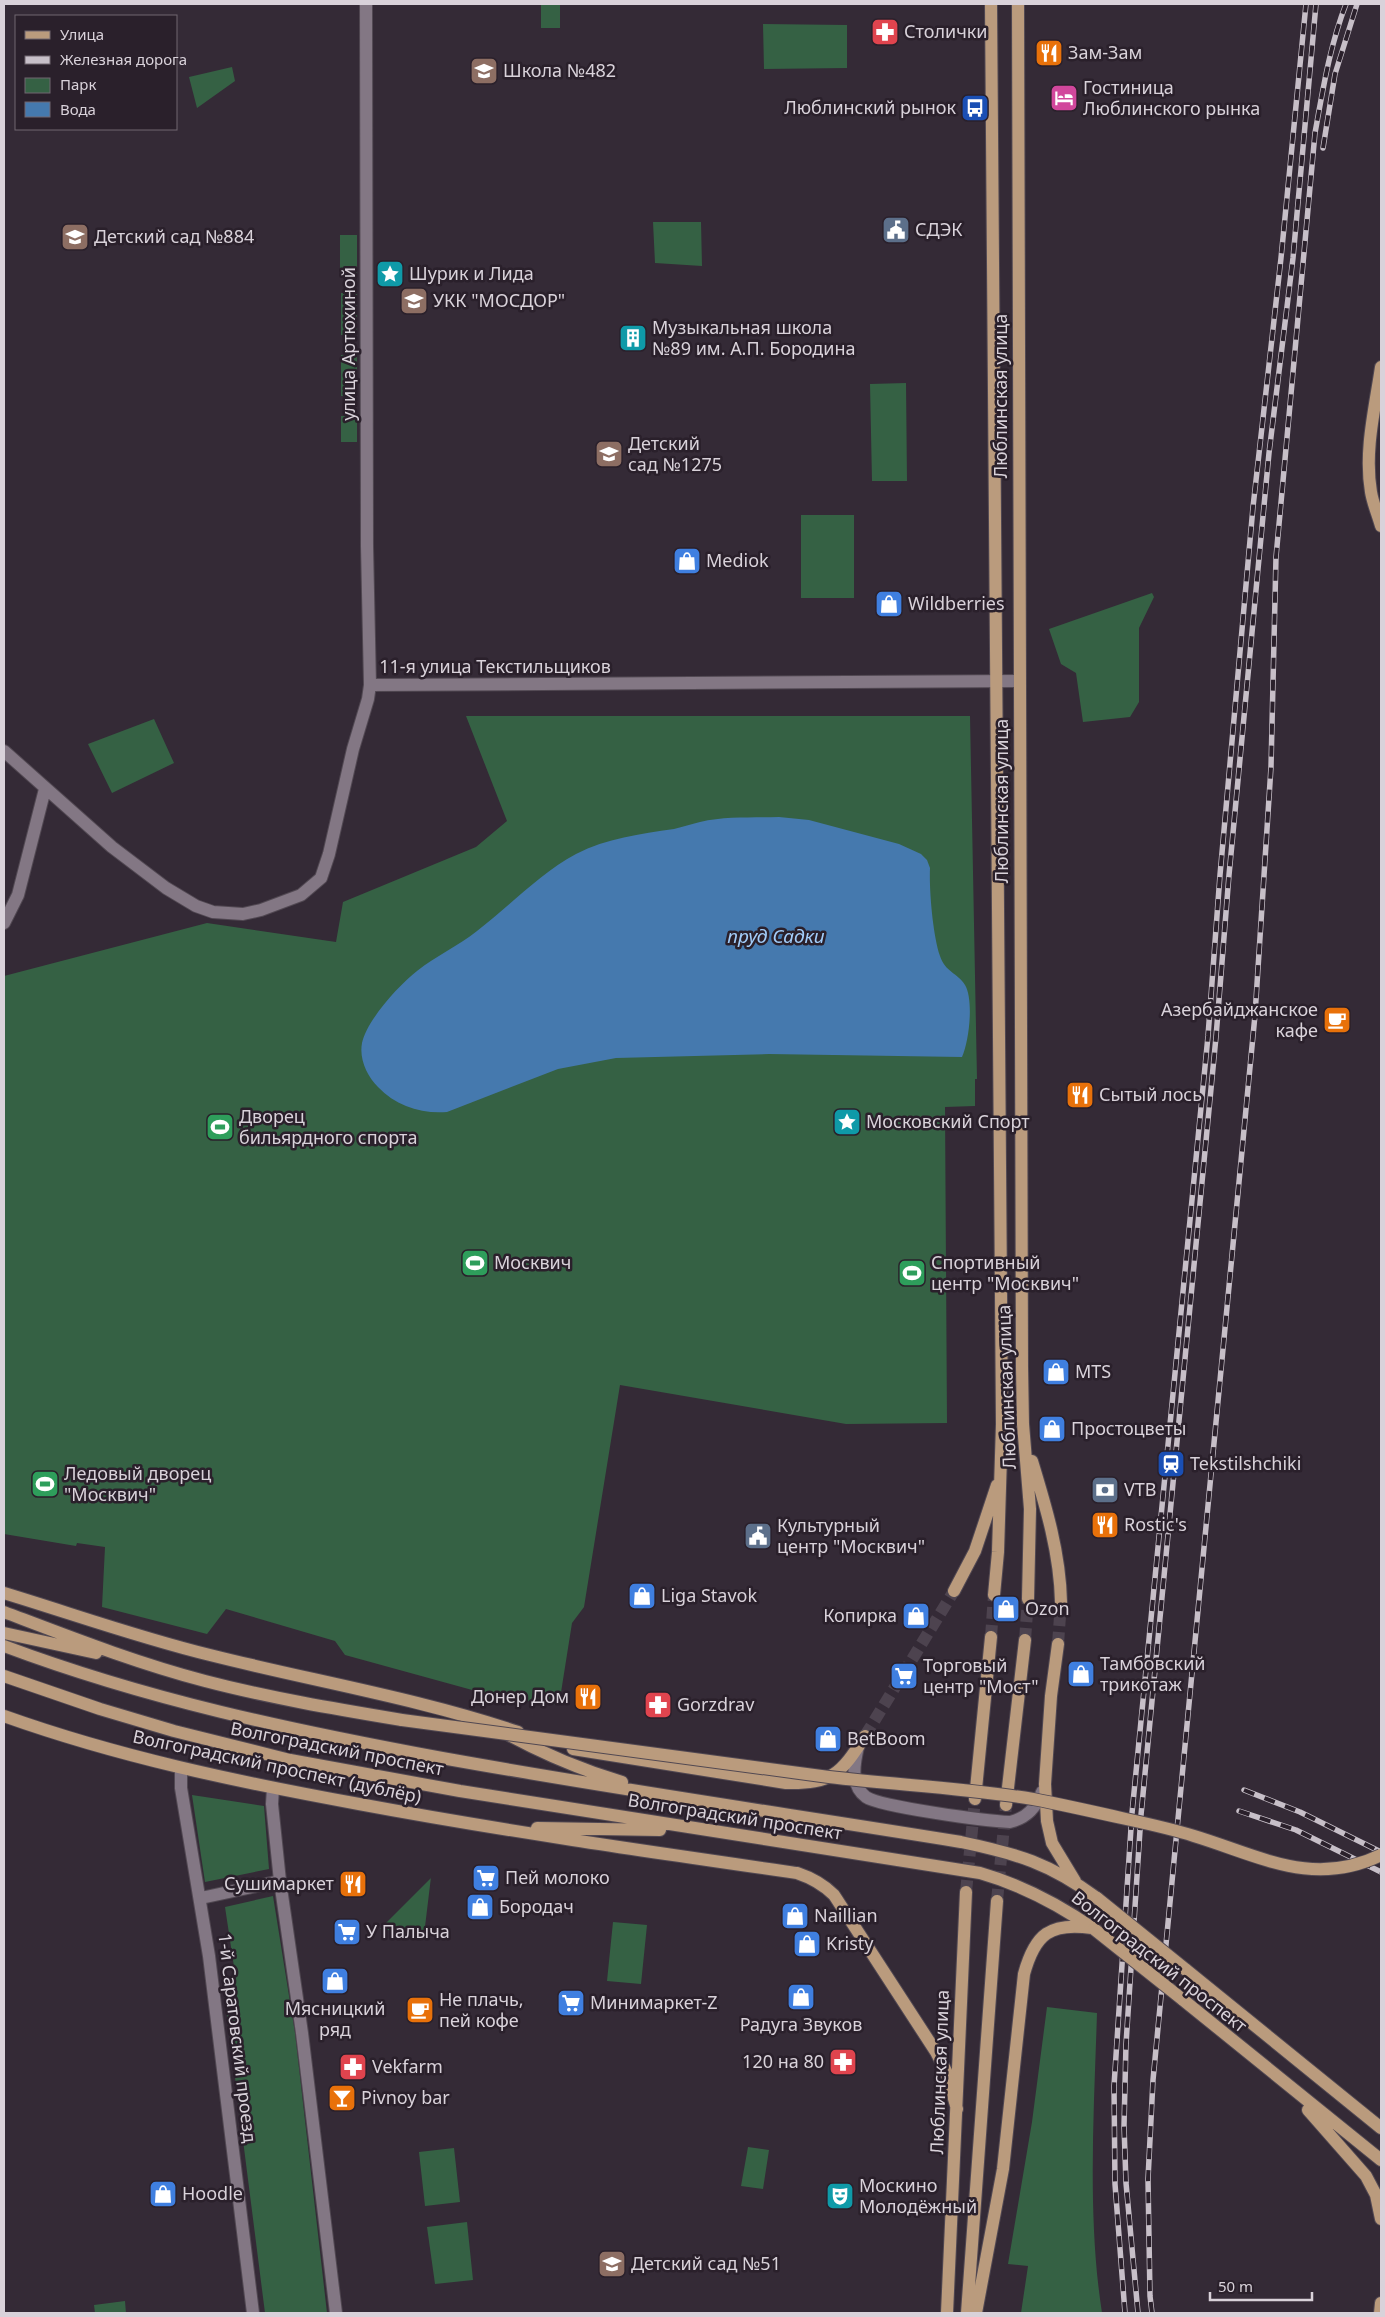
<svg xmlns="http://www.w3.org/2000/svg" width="1385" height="2317" font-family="'Noto Sans',sans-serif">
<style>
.green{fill:#356144}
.water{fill:#4579ae}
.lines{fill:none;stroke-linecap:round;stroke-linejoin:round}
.major-tunnel{stroke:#4d434f;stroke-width:12;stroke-dasharray:12 6;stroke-linecap:butt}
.minor-casing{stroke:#514852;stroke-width:14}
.major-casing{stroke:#514852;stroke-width:14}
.minor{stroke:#837784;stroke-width:12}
.major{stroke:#ba9b7d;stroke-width:12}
.rail-casing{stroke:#c7bfc8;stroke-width:5.5}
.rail{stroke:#2a202b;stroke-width:4;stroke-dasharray:11;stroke-linecap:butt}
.major-bridge-casing{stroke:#514852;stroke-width:14;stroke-linecap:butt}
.major-bridge{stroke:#ba9b7d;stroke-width:12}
.labels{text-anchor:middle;stroke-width:5;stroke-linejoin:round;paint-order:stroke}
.poi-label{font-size:18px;fill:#d9d2da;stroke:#2a202b;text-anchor:start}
.street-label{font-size:18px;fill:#d9d2da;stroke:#2a202b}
.water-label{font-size:19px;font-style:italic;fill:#a2cdfa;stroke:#2a202b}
</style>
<rect width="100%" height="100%" fill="#342a36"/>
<path class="green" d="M541,4h19v24h-19z
M763,24l84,1v43l-83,1z
M232,67l3,14 -38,27 -8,-31z
M653,222h48l1,44 -47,-3z
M340,235h17v42h-17z
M341,293h16v42h-16z
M341,355h16v41h-16z
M906,383l1,98h-35l-2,-97z
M341,416h16v26h-16z
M801,515h53v83h-53z
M1152,593l2,4 -15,31v74l-9,15 -47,5 -7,-49 -15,-9 -12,-35z
M466,716h504l7,363h-2v27l-30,1 2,316 -101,1 -226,-39 -36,222 -12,16 -13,82 -65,-9 -149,-41 -10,-14 -109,-32 -19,25 -105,-27 3,-60 -28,-4 -1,3 -72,-12v-558l203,-53 129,19 7,-40 133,-55 31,-26z
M154,719l20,44 -62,30 -24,-49z
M192,1795l72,11 5,63 -64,13z
M431,1877l-7,58 -44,-6 51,-51z
M273,1896l22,137 32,280h-62l-41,-322 12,-11 -11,-73z
M613,1922l34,3 -6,59 -34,-3z
M1047,2007l50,6c-3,98 -10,203 5,300h-81l7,-47 -20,-2 24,-142z
M748,2147l21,3 -6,39 -22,-3z
M454,2148l6,54 -35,4 -6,-54z
M467,2222l6,58 -38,4 -8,-57z
M125,2301l1,12h-31l-1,-8z"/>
<path class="water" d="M779,817l30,3 90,24 22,10 6,6 3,8c-1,23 3,67 10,88 5,16 18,17 25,29 9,15 4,57 -3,72l-193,-3 -153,4 -58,11 -111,43c-26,2 -51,-6 -69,-25 -11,-11 -19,-28 -16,-44 5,-23 37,-58 55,-72 19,-15 41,-25 60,-40 33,-25 62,-57 99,-77 31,-16 64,-20 98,-25 9,-2 17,-5 26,-7 26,-6 53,-4 79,-5z"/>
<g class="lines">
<path class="major-tunnel" d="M991,1637l3,-42
M1025,1640l3,-41
M1058,1644l3,-42
M865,1736l89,-145
M966,1892l9,-93
M997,1901l9,-96"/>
<defs>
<path id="minor" d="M370,685l649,-4
M4,751l108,96 54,41 30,18 17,6 30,2 18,-4 40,-15 20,-17 8,-24 24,-105 15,-50 2,-14 -3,-139 -1,-542
M4,923l14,-28 27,-106
M858,1747c-4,17 -8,38 8,50 15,10 121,24 144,25 17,-4 26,-14 32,-30
M181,1768v20l28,168 44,357
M273,1788l-1,16 8,77 22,152 34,280
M201,1898l79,-17"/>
<path id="major" d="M991,4l11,1420 -4,128 -4,43
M1018,4l4,1363 1,57 7,85 -2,90
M1381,367c-6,41 -17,84 -10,125 2,12 7,23 10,34
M1032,1461c14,46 28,92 29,141
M954,1591l21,-40 22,-66
M4,1593c69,21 136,45 206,62 103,26 207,43 308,77
M4,1612c66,25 132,51 201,69 65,17 131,28 197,39
M4,1633l92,20
M1058,1644l-7,52 -6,88 2,37 5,22 23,38
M4,1646c144,54 287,84 438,112 172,31 346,56 519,84 57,12 88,21 136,56
M4,1676l96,33 74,22 116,29 170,31 520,82c42,12 78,31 114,56
M4,1716c115,41 234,66 355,88 145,27 292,48 438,69 15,5 26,11 37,22l102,157 10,19 11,38
M509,1735c37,20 73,35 113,47
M573,1749l213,34c46,1 55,-9 79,-47
M975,1799l16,-162
M1006,1805l19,-165
M537,1828l123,2
M1185,1969l196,159
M1182,1999l199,161
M1308,2110l58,66 10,19 5,24
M947,2313l19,-421
M967,2313l30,-412
M976,2313l27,-144 21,-195c11,-40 26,-52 68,-46
M1380,2313l1,-10"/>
</defs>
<use href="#minor" class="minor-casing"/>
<use href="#major" class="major-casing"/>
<use href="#minor" class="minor"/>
<use href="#major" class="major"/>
<defs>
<path id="rail" d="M1323,148l12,-74 22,-70
M1244,1790l56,22 81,40
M1239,1811l57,19 85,42
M1125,2313l-10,-129 -1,-98 18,-273 76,-777 12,-161 33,-368 28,-249 25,-254
M1138,2313l-12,-130 -2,-57 2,-82 15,-229 75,-778 13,-162 40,-422 24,-195 23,-254
M1152,2313l-2,-17 -2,-117 5,-99 102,-1065 16,-248 5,-210 39,-424c8,-44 15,-88 31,-129"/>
</defs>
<use href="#rail" class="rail-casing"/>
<use href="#rail" class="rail"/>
<defs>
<path id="major-bridge" d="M402,1720c143,19 285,39 427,57 68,8 137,11 204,22 31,6 62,13 93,20 23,5 46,10 68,17 66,20 119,52 187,19
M1097,1898l88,71
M1094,1929l88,70"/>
</defs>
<use href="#major-bridge" class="major-bridge-casing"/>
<use href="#major-bridge" class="major-bridge"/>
</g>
<defs>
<symbol id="pharmacy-square" viewBox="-11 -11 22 22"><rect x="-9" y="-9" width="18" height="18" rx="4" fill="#e0444e" stroke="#2a202b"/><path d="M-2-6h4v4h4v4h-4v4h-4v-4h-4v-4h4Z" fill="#fff"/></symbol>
<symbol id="restaurant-square" viewBox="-11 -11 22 22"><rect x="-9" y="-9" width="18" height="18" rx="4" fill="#e8710a" stroke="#2a202b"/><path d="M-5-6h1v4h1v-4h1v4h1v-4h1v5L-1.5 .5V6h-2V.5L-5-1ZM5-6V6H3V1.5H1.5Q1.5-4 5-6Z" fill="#fff"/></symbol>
<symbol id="school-square" viewBox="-11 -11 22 22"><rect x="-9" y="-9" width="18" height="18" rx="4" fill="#8d6e63" stroke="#2a202b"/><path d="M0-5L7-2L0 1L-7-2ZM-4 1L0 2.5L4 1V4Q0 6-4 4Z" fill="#fff"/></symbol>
<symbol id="hotel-square" viewBox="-11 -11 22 22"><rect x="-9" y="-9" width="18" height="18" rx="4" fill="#d1479c" stroke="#2a202b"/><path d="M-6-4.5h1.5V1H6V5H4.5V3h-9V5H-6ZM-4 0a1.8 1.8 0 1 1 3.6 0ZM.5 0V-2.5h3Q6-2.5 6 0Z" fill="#fff"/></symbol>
<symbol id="bus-square" viewBox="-11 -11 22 22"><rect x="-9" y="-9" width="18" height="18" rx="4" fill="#1a4fb4" stroke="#2a202b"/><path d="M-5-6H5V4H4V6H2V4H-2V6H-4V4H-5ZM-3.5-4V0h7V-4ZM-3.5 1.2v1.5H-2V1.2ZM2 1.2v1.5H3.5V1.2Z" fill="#fff"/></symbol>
<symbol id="civic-square" viewBox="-11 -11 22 22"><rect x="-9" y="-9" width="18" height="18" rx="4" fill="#5c6f8a" stroke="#2a202b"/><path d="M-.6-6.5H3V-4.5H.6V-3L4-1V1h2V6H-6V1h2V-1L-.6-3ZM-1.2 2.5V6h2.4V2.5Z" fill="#fff"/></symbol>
<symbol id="sight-square" viewBox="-11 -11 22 22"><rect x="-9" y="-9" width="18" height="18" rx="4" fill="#0f9aa8" stroke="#2a202b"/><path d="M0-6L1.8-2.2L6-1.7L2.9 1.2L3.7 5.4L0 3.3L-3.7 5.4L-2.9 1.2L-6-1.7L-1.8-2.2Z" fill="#fff"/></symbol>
<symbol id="university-square" viewBox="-11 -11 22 22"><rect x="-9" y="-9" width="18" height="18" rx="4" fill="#8d6e63" stroke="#2a202b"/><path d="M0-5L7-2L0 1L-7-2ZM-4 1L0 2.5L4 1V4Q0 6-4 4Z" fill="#fff"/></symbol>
<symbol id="building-square" viewBox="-11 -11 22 22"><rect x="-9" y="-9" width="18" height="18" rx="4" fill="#0f9aa8" stroke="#2a202b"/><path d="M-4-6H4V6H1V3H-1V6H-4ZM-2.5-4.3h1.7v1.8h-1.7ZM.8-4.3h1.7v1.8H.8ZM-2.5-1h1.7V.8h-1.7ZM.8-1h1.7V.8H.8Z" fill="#fff"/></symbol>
<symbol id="shop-square" viewBox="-11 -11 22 22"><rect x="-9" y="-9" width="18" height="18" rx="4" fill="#3f7fe0" stroke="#2a202b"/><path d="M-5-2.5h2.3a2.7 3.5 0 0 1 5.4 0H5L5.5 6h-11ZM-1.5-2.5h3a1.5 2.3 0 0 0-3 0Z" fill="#fff"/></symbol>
<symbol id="cafe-square" viewBox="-11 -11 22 22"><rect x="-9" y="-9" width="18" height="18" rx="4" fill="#e8710a" stroke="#2a202b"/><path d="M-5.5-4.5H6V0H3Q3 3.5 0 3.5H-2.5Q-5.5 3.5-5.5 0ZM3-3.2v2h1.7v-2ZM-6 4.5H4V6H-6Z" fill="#fff"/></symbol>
<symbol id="stadium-square" viewBox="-11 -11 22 22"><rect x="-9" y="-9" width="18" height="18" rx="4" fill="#2e9e5b" stroke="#2a202b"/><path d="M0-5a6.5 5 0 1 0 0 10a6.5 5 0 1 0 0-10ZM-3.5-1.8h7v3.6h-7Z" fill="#fff"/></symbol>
<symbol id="station-square" viewBox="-11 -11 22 22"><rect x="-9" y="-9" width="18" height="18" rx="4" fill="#1a4fb4" stroke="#2a202b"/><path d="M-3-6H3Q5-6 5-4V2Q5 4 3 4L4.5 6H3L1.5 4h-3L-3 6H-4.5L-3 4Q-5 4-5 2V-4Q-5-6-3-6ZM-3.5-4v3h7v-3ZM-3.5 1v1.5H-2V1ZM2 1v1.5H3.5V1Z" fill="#fff"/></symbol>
<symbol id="bank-square" viewBox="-11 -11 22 22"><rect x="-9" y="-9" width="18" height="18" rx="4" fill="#5c6f8a" stroke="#2a202b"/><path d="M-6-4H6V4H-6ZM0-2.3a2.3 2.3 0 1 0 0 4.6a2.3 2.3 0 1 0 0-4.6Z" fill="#fff"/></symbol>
<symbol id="supermarket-square" viewBox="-11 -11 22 22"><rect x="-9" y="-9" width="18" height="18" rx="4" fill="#3f7fe0" stroke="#2a202b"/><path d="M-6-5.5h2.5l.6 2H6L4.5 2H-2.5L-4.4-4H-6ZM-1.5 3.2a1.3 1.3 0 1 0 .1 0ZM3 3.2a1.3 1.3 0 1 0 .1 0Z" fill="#fff"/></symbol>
<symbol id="bar-square" viewBox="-11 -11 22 22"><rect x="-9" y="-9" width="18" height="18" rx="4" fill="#e8710a" stroke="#2a202b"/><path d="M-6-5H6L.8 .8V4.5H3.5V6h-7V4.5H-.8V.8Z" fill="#fff"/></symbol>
<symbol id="theatre-square" viewBox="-11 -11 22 22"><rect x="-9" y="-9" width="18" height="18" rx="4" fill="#0f9aa8" stroke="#2a202b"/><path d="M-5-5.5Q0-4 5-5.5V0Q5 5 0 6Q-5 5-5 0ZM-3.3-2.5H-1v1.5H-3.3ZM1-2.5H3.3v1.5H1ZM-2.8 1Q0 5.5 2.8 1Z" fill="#fff"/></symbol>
</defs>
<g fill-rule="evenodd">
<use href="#pharmacy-square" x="869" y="16" width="32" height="32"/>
<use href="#restaurant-square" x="1033" y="37" width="32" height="32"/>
<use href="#school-square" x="468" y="55" width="32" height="32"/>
<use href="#hotel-square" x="1048" y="82" width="32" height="32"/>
<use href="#bus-square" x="959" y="92" width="32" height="32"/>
<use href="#civic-square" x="880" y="214" width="32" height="32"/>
<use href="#school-square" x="59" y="221" width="32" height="32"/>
<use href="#sight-square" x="374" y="258" width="32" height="32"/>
<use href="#university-square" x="398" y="285" width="32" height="32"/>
<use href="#building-square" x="617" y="322" width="32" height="32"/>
<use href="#school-square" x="593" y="438" width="32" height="32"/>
<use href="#shop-square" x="671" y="545" width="32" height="32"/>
<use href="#shop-square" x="873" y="588" width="32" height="32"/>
<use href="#cafe-square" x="1321" y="1004" width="32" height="32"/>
<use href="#restaurant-square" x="1064" y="1079" width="32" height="32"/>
<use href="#sight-square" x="831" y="1106" width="32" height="32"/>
<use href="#stadium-square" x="204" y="1111" width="32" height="32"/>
<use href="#stadium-square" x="459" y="1247" width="32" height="32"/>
<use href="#stadium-square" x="896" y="1257" width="32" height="32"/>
<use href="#shop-square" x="1040" y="1356" width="32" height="32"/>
<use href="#shop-square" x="1036" y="1413" width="32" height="32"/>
<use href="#station-square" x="1155" y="1448" width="32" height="32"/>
<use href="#stadium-square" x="29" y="1468" width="32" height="32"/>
<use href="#bank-square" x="1089" y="1474" width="32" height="32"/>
<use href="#restaurant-square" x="1089" y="1509" width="32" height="32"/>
<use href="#civic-square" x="742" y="1520" width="32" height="32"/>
<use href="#shop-square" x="626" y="1580" width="32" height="32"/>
<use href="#shop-square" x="990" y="1593" width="32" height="32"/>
<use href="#shop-square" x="900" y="1600" width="32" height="32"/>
<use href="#shop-square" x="1065" y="1658" width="32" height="32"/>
<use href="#supermarket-square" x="888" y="1660" width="32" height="32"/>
<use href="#restaurant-square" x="572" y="1681" width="32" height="32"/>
<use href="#pharmacy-square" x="642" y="1689" width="32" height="32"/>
<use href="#shop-square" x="812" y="1723" width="32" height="32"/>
<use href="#supermarket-square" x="470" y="1862" width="32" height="32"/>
<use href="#restaurant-square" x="337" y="1868" width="32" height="32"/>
<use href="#shop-square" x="464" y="1891" width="32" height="32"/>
<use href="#shop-square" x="779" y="1900" width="32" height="32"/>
<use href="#supermarket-square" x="331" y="1916" width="32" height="32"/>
<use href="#shop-square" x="791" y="1928" width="32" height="32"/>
<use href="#shop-square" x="319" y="1965" width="32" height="32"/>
<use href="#shop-square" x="785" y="1981" width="32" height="32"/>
<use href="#supermarket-square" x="555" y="1987" width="32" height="32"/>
<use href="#cafe-square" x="404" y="1994" width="32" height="32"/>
<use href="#pharmacy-square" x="827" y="2046" width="32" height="32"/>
<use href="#pharmacy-square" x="337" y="2051" width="32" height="32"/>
<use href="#bar-square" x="326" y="2082" width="32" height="32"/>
<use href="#shop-square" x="147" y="2178" width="32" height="32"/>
<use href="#theatre-square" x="824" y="2180" width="32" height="32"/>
<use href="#school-square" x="596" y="2248" width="32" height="32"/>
</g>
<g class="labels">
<g class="poi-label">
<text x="904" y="38">Столички</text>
<text x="1068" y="59">Зам-Зам</text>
<text x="503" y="77">Школа №482</text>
<text x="1083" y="94">Гостиница<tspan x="1083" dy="21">Люблинского рынка</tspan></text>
<text x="956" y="114" text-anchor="end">Люблинский рынок</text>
<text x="915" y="236">СДЭК</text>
<text x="94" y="243">Детский сад №884</text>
<text x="409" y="280">Шурик и Лида</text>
<text x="433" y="307">УКК "МОСДОР"</text>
<text x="652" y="334">Музыкальная школа<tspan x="652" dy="21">№89 им. А.П. Бородина</tspan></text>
<text x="628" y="450">Детский<tspan x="628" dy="21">сад №1275</tspan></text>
<text x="706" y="567">Mediok</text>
<text x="908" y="610">Wildberries</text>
<text x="1318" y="1016" text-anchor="end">Азербайджанское<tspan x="1318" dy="21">кафе</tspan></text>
<text x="1099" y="1101">Сытый лось</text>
<text x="239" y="1123">Дворец<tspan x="239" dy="21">бильярдного спорта</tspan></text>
<text x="866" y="1128">Московский Спорт</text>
<text x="494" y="1269">Москвич</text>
<text x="931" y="1269">Спортивный<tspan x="931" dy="21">центр "Москвич"</tspan></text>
<text x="1075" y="1378">MTS</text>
<text x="1071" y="1435">Простоцветы</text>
<text x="1190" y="1470">Tekstilshchiki</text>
<text x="64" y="1480">Ледовый дворец<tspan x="64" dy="21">"Москвич"</tspan></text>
<text x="1124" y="1496">VTB</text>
<text x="1124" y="1531">Rostic's</text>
<text x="777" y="1532">Культурный<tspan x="777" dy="21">центр "Москвич"</tspan></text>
<text x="661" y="1602">Liga Stavok</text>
<text x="1025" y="1615">Ozon</text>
<text x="897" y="1622" text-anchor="end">Копирка</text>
<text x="1100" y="1670">Тамбовский<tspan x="1100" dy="21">трикотаж</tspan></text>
<text x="923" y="1672">Торговый<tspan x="923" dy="21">центр "Мост"</tspan></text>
<text x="569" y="1703" text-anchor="end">Донер Дом</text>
<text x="677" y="1711">Gorzdrav</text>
<text x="847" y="1745">BetBoom</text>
<text x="505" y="1884">Пей молоко</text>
<text x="334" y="1890" text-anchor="end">Сушимаркет</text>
<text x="499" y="1913">Бородач</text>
<text x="814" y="1922">Naillian</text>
<text x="366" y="1938">У Палыча</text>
<text x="826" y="1950">Kristy</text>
<text x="439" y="2006">Не плачь,<tspan x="439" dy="21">пей кофе</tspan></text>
<text x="590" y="2009">Минимаркет-Z</text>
<text x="335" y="2015" text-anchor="middle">Мясницкий<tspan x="335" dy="21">ряд</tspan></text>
<text x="801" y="2031" text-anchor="middle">Радуга Звуков</text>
<text x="824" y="2068" text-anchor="end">120 на 80</text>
<text x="372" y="2073">Vekfarm</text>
<text x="361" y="2104">Pivnoy bar</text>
<text x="859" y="2192">Москино<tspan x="859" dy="21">Молодёжный</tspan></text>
<text x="182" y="2200">Hoodle</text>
<text x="631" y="2270">Детский сад №51</text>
</g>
<g class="street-label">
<text transform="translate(349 344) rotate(-90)" y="6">улица Артюхиной</text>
<text transform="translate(1001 396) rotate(-90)" y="6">Люблинская улица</text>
<text x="495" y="673">11-я улица Текстильщиков</text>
<text transform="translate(1002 801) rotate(-90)" y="6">Люблинская улица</text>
<text transform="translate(1007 1387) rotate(-92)" y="6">Люблинская улица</text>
<text transform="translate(337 1749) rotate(11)" y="6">Волгоградский проспект</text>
<text transform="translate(277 1767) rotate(12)" y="6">Волгоградский проспект (дублёр)</text>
<text transform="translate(735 1817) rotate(9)" y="6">Волгоградский проспект</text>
<text transform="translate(1159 1962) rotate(38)" y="6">Волгоградский проспект</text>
<text transform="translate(237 2038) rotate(83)" y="6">1-й Саратовский проезд</text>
<text transform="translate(940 2072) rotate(-88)" y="6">Люблинская улица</text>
</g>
<g class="water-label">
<text x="776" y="943">пруд Садки</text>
</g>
</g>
<rect width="1385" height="2317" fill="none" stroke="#d9d2da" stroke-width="10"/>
<rect x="15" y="15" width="162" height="115" fill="#2a202b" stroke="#706771"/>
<rect x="25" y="31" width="25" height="8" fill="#ba9b7d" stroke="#706771"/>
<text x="60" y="40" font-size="15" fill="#d9d2da">Улица</text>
<rect x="25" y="56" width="25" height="8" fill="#c7bfc8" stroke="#706771"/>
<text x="60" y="65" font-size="15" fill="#d9d2da">Железная дорога</text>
<rect x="25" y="78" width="25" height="15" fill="#356144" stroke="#706771"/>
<text x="60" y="90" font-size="15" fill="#d9d2da">Парк</text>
<rect x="25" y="102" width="25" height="15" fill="#4579ae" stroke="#706771"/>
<text x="60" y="115" font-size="15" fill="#d9d2da">Вода</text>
<path d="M1210 2292v8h102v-8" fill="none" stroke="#d9d2da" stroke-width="2.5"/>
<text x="1218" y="2292" font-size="15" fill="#d9d2da" stroke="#2a202b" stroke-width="4" paint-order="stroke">50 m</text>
</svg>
